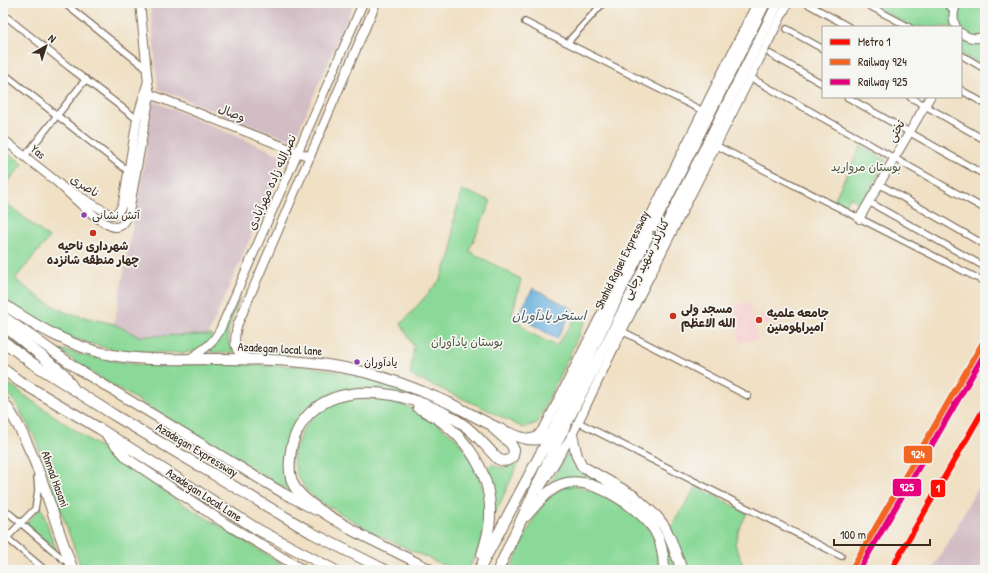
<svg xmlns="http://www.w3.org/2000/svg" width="988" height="573" font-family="'Patrick Hand','Playpen Sans Arabic',sans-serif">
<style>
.built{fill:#f7cfd0}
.industrial{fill:#d2bdc5}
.green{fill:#8bd998;stroke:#63825b}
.water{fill:#65aedc;stroke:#506c7d}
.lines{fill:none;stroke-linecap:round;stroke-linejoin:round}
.street-casing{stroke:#7a6a58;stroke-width:8}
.secondary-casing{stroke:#7a6a58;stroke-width:10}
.primary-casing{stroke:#7a6a58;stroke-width:11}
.highway-casing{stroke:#7a6a58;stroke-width:12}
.street{stroke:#fff;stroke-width:5.5}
.secondary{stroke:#fff;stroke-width:8}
.primary{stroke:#fff;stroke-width:9}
.highway{stroke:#fff;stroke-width:10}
.rail-1-casing{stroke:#f6f6f2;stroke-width:9}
.rail-2-casing{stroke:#f6f6f2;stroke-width:9}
.rail-1{stroke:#f26522;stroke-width:6}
.rail-2{stroke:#e5007d;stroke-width:6}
.metro-1-casing{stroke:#f6f6f2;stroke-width:9}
.metro-1{stroke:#ff0f04;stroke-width:6}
.bus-dot{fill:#8e44ad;stroke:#f6f6f2;stroke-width:1.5}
.poi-dot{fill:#c8321e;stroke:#f6f6f2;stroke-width:1.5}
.labels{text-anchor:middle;stroke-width:3.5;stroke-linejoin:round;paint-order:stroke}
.bus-label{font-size:11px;fill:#3b2a1e;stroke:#f6f6f2;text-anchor:start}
.street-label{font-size:12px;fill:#3b2a1e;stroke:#f6f6f2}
.park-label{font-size:12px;fill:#4f563c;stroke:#f6f6f2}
.poi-label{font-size:12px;font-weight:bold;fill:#3b2a1e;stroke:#f6f6f2;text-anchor:start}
.water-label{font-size:13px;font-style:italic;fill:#4a5860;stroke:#f6f6f2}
.line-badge{stroke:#f6f6f2;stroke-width:1.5}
.badge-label{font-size:11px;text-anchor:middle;font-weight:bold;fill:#fff}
</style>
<rect width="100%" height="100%" fill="#f6f6f2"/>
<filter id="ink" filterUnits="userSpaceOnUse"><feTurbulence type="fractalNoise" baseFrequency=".025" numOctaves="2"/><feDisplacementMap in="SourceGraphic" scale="8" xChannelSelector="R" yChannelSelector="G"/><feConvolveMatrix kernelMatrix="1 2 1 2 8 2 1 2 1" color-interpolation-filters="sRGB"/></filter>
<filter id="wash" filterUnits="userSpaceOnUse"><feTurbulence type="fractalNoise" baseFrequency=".012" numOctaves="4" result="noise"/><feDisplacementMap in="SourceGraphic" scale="16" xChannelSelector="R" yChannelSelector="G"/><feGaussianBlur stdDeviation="0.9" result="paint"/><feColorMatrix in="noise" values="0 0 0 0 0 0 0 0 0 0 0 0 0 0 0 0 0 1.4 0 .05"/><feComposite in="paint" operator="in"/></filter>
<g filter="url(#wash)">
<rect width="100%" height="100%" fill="#f0e0c4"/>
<path class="built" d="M749,302l3,16 30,-6 1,11 -28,4 3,13 -18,3 -8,-38z"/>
<path class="industrial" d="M150,3h204l-60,138 -136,-52z
M153,101l133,56 -78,178 -70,1 -24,-12 28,-147z
M985,474v96h-53l9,-15z"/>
<path class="green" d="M869,3h116v64l-24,-13v-27h-49z
M861,146l25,14 -24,44 -13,-7 -4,8 -11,-5z
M3,149l20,15 -20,24z
M462,190l29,11 -22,50 52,28 -9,36 18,18 26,13 21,-30 8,6 -48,101 -14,5 -35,-18 -78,-35 4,-28 -13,-23 39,-44 12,-29 2,-33z
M3,200l46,38 -34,41 26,20 26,14 47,11 24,12 74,-1 -2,6 -11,9 -15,3 -64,-2 -17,-4 -44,-13 -56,-35z
M240,298c-5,16 -21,40 -5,54l-14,1 -11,-1 3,-3z
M239,346l15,5h47c-15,4 -53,11 -62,-5z
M55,348l35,9 51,8 66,-1 100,2 62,12 24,8 48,21 -67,-18 -12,-1 -27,4 -12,6 -10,6 -12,12 -14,63 4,13 -192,-115z
M3,379l25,19 155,106 109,66h-210l-47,-132 -19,-34 -13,-17z
M361,397l31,4 29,11 34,25 22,30 8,31v24l-3,20 -14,28h-14l-79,-36 -57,-34 -12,-10 -9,-15 -3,-12v-9l8,-23 14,-19 27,-13z
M570,447l5,15 56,36 12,10 19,22 14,40h-8l-8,-38 -62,-48 -50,4z
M519,462l-24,52 -9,-45 7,-5c9,7 17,3 26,-2z
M573,486c31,6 71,25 83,56 3,8 3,19 5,28h-151c9,-18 25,-61 38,-72 8,-7 16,-11 25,-12z
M697,486l50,27 -9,19 -3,12 10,26h-59l-16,-42z
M40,504l16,46 -31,-26 12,-12z"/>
<path class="water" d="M533,288l40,21 -16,30 -39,-23z"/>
</g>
<g filter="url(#ink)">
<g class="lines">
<defs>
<path id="street" d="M64,3l82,65
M806,3l43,24
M864,3l45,24
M946,3l8,8
M3,14l66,53 68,52
M525,22l178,89
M787,29l36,20
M567,43l36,-40
M770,54l53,30
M961,55l24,14
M3,73l125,98
M753,79l232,130
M961,90l24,14
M847,97l138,78
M910,97l75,43
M717,146l268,136
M25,156l61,-77
M879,184l106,61
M869,202l116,65
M622,331l126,65
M578,422l263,134
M3,508l67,57
M7,538l38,32
M3,542l17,-18 15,-15 3,-19 -1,-13"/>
<path id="secondary" d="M956,27c-4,-8 -3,-16 1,-24
M961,33c8,6 15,6 24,4
M145,92l165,65
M3,139c18,15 37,29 55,44 11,10 45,45 58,44 8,0 11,-9 13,-15l21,-118 -2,-11 -8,-80
M69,190l42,25c7,-1 9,-5 12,-12l14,-84 10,-35
M859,219l71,-122
M189,359c14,-9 23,-14 31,-29l143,-327
M249,359c-17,-7 -15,-18 -12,-33l139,-323
M530,439l7,-3 8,-10 212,-423
M539,490l33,-55 50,-104 166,-328"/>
<path id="primary" d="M614,289l11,-7 -1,-13
M3,316l78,55 202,122 32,17
M107,436l21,23 95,63 80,48
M351,530l81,40"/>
<path id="highway" d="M3,304c33,22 69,44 109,51 33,6 68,4 102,4 50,0 101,1 150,13 29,7 58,19 85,31 23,11 46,26 71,34 11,4 21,4 31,-4
M3,325l61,49 10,15
M3,341l29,22 82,52 198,118 73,37
M3,369l16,12 81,48 157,100 77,41
M3,401c36,51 47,112 70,169
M418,408c42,19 74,60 72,108 0,13 -4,26 -8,39
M572,435l5,21 5,10 52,30 23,21 7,9 6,12 12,32
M526,516c11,-12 22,-27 37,-32 28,-9 78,24 92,47 7,12 9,25 9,39
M358,533c-20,-12 -48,-26 -62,-44 -9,-12 -7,-30 -4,-44 21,-76 120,-56 169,-22 15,10 25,24 37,36 6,3 10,3 15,-3l1,-6 -3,-6 -17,-15
M479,570l73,-138 73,-150 140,-279
M498,570l62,-134 218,-433"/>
</defs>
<use href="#street" class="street-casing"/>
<use href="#secondary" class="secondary-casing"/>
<use href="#primary" class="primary-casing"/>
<use href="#highway" class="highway-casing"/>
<use href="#street" class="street"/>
<use href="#secondary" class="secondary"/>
<use href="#primary" class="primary"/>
<use href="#highway" class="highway"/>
<defs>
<path id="rail-1" d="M851,570l134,-231"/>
<path id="rail-2" d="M859,570l126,-217"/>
</defs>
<use href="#rail-1" class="rail-1-casing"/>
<use href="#rail-2" class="rail-2-casing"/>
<use href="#rail-1" class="rail-1"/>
<use href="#rail-2" class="rail-2"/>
<defs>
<path id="metro-1" d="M891,570l94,-163"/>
</defs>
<use href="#metro-1" class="metro-1-casing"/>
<use href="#metro-1" class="metro-1"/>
</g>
</g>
<g class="bus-dot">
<circle cx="84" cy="215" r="3.5"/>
<circle cx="357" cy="362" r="3.5"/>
</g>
<g class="poi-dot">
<circle cx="93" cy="233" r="4"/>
<circle cx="673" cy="316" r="4"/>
<circle cx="759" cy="320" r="4"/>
</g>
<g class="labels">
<g class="bus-label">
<text x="92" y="219">آتش نشانی</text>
<text x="364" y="366">یادآوران</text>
</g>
<g class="street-label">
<text transform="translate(232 113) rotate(22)" y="4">وصال</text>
<text transform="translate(896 131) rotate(-60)" y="4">تختی</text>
<text transform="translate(38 152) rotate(39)" y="4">Yas</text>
<text transform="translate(272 182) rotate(-66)" y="4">نصرالله زاده مهرآبادی</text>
<text transform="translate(85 186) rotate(32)" y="4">ناصری</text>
<text transform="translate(646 259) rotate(-63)" y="4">کنارگذر شهید رجایی</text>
<text transform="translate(622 260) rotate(-64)" y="4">Shahid Rajaei Expressway</text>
<text transform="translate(280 349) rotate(3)" y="4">Azadegan local lane</text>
<text transform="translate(197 450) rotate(31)" y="4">Azadegan Expressway</text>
<text transform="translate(55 479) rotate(70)" y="4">Ahmad Hasani</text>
<text transform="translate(204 495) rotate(33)" y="4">Azadegan Local Lane</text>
</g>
<g class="park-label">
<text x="866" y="171">بوستان مروارید</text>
<text x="467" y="346">بوستان یادآوران</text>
</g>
<g class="poi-label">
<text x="93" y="250" text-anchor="middle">شهرداری ناحیه<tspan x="93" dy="14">چهار منطقه شانزده</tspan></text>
<text x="681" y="313">مسجد ولی<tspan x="681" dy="14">الله الاعظم</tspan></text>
<text x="767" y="317">جامعه علمیه<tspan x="767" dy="14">امیرالمومنین</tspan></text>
</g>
<g class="water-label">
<text x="549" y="320">استخر یادآوران</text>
</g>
</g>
<g class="line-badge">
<rect x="903" y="445" width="30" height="19" rx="4" fill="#f26522"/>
<rect x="892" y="478" width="30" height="19" rx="4" fill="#e5007d"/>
<rect x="930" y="479" width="16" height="19" rx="4" fill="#ff0f04"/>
</g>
<g class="badge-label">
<text x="918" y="458">924</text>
<text x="907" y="491">925</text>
<text x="938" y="492">1</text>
</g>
<rect width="988" height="573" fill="none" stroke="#f6f6f2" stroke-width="16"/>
<rect x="822" y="26" width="140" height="72" fill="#f6f6f2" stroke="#aba49d"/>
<rect x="830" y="39" width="20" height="6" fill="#ff0f04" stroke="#aba49d"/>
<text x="858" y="46" font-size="12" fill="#3b2a1e">Metro 1</text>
<rect x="830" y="59" width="20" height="6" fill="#f26522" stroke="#aba49d"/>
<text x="858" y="66" font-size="12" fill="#3b2a1e">Railway 924</text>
<rect x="830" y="79" width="20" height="6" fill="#e5007d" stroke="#aba49d"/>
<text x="858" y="86" font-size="12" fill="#3b2a1e">Railway 925</text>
<g transform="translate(46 46) rotate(39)" stroke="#f6f6f2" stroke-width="3" paint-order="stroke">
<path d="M0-3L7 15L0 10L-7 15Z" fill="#3b2a1e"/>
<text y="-6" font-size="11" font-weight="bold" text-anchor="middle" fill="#3b2a1e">N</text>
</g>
<path d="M834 539v6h96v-6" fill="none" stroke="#3b2a1e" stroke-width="2"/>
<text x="840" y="539" font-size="12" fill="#3b2a1e" stroke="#f6f6f2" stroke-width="3" paint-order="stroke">100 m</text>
</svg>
